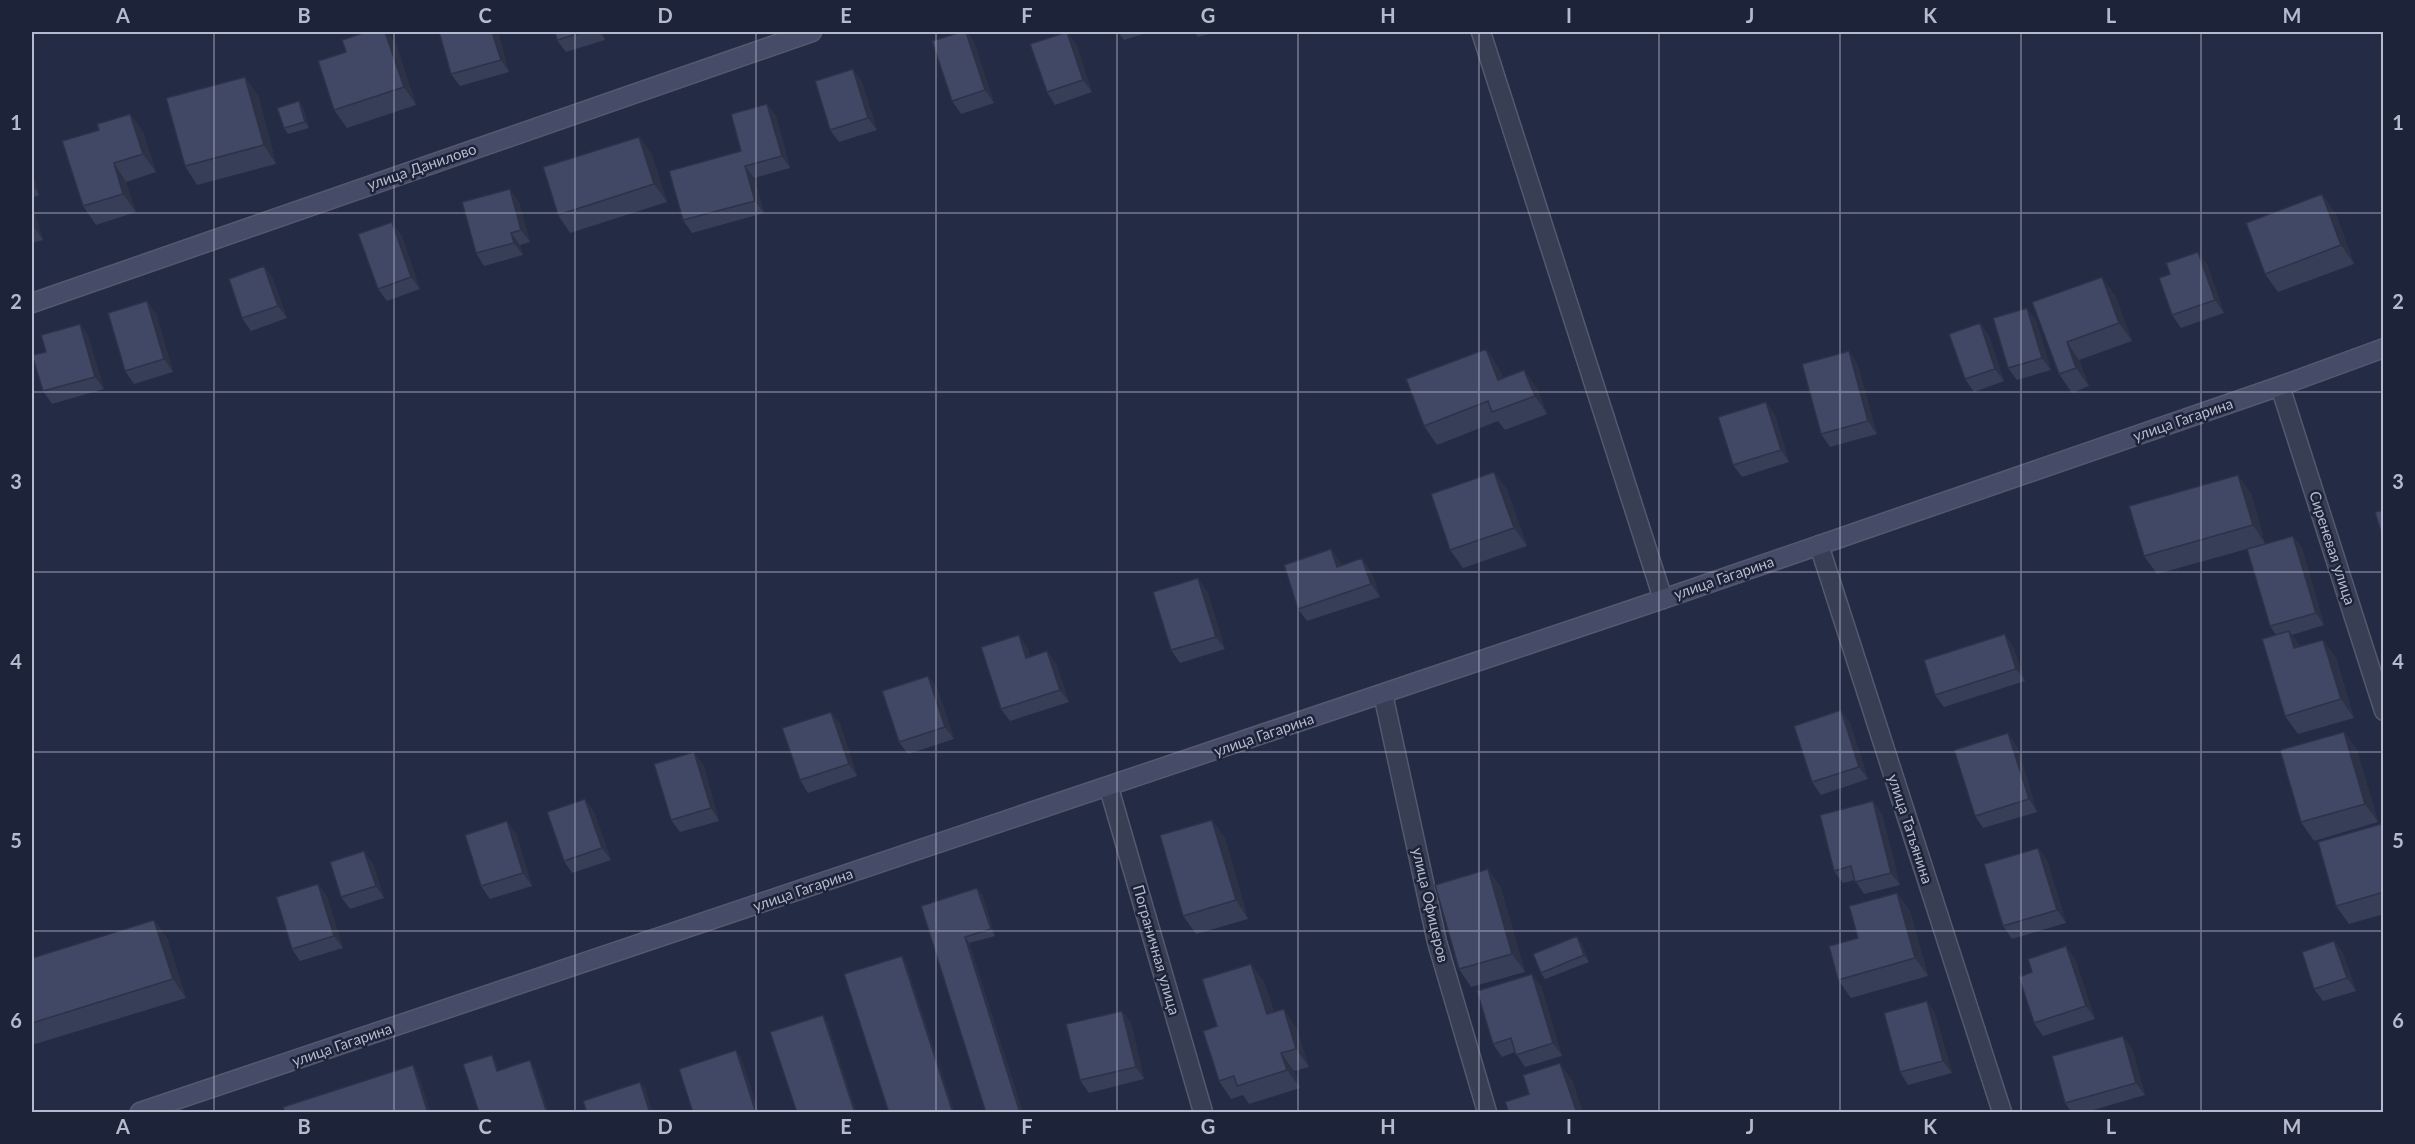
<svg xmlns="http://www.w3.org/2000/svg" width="2415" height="1144" font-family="Lato,sans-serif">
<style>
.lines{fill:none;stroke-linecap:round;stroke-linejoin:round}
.street-casing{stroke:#54596e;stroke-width:21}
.secondary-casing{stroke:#54596e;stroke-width:21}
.street{stroke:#383e54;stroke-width:18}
.secondary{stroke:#464c68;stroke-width:18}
.wall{fill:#373e57}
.shaded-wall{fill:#2d3247}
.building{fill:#404865;stroke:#2d3247;stroke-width:1.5}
.grid{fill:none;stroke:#b6bace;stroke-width:1.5;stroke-opacity:0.55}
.labels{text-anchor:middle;stroke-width:5;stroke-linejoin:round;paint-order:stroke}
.street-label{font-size:15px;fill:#b6bace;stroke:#1d2339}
.neatline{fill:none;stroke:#b6bace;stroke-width:2}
.grid-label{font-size:20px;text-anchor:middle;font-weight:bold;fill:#b6bace}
</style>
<rect width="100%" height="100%" fill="#242b45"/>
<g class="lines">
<defs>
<path id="street" d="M1481,32l182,567
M2280,386l104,325
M1819,545l183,567
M1383,694l54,248 50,170
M1109,788l94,324"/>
<path id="secondary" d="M32,303l780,-271
M140,1112l1523,-513 617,-213 104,-38"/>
</defs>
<use href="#street" class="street-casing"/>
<use href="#secondary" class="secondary-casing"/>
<use href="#street" class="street"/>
<use href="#secondary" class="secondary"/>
</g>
<path class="wall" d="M366,32h21l9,12 20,61 -69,23 -13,-18 12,-58z
M439,32h59l11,40 -49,14 -9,-12z
M555,32h48l2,8 -39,12 -9,-12z
M961,32h6l7,10 20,61 -33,11 -9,-13z
M1067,32l9,12 16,48 -37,13 -8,-13z
M1118,32h32l-26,8z
M1194,32h22l-18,5z
M862,82l15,48 -38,12 -9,-12z
M258,95l18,69 -79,21 -12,-19z
M299,101l4,6 6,21 -21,6 -4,-6z
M767,104l9,12 14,52 -36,10 10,35 -72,20 -9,-13 58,-69z
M130,114l13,18 13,40 -30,10 10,30 -40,13 -13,-19 16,-76z
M639,137l13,18 15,47 -97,31 -12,-18z
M32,171l7,24 -7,3z
M519,202l11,40 -10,3 3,10 -39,11 -8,-13z
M32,205l11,35 -11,3z
M2335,212l19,52 -76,28 -13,-18z
M401,234l19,55 -33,12 -9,-12z
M2207,264l17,49 -43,15 -9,-13z
M264,266l9,13 14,39 -36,13 -9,-13z
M2115,295l17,46 -53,19 10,26 -17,7 -13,-19 -27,-72z
M147,301l9,13 17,58 -39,12 -9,-13z
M2036,320l15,50 -34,10 -9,-12z
M1980,323l9,13 15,45 -30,11 -9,-13z
M80,324l8,12 16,53 -52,15 -9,-13 3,-39z
M1486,349l12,18 5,11 34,10 10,26 -42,16 -7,-9 -61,24 -13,-19z
M1857,363l20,71 -47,13 -9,-13z
M1766,402l9,13 14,47 -47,15 -9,-12z
M1494,472l13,18 20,56 -64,22 -13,-18z
M2251,493l14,51 -108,30 -13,-18z
M2293,536l9,12 22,77 -32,10 8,11 23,-6 13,18 18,60 -56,16 -13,-18 -9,-81 -6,-9z
M1331,549l9,13 1,3 30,6 9,26 -73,24 -9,-12z
M1207,591l18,58 -45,14 -9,-13z
M2005,634l8,13 12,34 -81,26 -9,-12z
M1027,647l3,10 17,-6 9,13 13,38 -59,19 -9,-12z
M928,676l9,12 17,51 -46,15 -9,-12z
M1841,710l9,13 18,56 -47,16 -9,-13z
M831,712l9,12 17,52 -49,17 -8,-13z
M2344,732l13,18 21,72 -64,19 -13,-19z
M2017,746l20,66 -54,16 -8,-12z
M703,764l16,57 -39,11 -9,-12z
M585,799l9,13 17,48 -39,13 -8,-12z
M1882,814l18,71 -36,9 -9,-14 -12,3 -9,-12z
M1212,820l13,18 23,81 -52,15 -13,-18z
M2381,824l3,4v86l-35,10 -13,-18z
M516,834l16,52 -42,13 -9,-13z
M2038,848l9,12 19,63 -54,16 -9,-13z
M364,851l9,13 11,34 -34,11 -9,-12z
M1488,869l13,19 24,84 -54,15 -12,-18z
M318,884l9,13 16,51 -43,13 -8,-12z
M1897,893l13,18 18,65 -77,22 -13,-18 20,-42z
M982,894l13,42 -26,7 54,170h-37l-65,-207z
M154,920l13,18 19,60 -154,47v-87z
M2334,941l9,12 13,38 -33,10 -9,-12z
M1581,942l8,20 -44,17 -4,-6z
M2075,959l20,60 -52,17 -9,-13 -2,-51z
M1251,964l13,18 10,30 22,15 13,40 -15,4 6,17 -51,16 -6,-9 -12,4 -12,-18 -2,-55z
M1541,986l21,70 -37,11 -10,-15 -13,5 -9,-13z
M1927,1001l8,13 17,59 -44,12 -8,-13z
M1122,1011l9,12 13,56 -55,14 -9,-13z
M2132,1048l13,47 -62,18h-11l-7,-10z"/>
<path class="shaded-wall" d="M385,32h2l9,12 20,61 -12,-18z
M492,32h6l11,40 -8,-12z
M599,32h4l2,8z
M966,32l8,10 20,61 -9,-13z
M1067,32l9,12 16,48 -9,-12z
M853,69l9,13 15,48 -9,-12z
M245,77l13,18 18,69 -12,-19z
M299,101l4,6 6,21 -4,-6z
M767,104l9,12 14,52 -8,-12z
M130,114l13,18 13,40 -13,-18z
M639,137l13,18 15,47 -13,-18z
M114,163l12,19 10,30 -13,-18z
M745,166l9,12 10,35 -9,-12z
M32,171l7,24 -7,-11z
M510,189l9,13 11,40 -9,-12z
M2322,194l13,18 19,52 -13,-19z
M32,205l11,35 -11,-16z
M392,222l9,12 19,55 -9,-12z
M511,233l9,12 3,10 -9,-12z
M2198,252l9,12 17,49 -9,-13z
M264,266l9,13 14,39 -9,-12z
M2102,277l13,18 17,46 -13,-18z
M147,301l9,13 17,58 -9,-13z
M2027,308l9,12 15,50 -9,-12z
M1980,323l9,13 15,45 -9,-12z
M80,324l8,12 16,53 -9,-12z
M2067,342l12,18 10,26 -13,-18z
M1486,349l12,18 13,31 -13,-18z
M1849,351l8,12 20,71 -9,-13z
M1524,370l13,18 10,26 -12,-18z
M1766,402l9,13 14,47 -8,-12z
M1494,472l13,18 20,56 -13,-18z
M2238,475l13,18 14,51 -12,-19z
M2293,536l9,12 22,77 -8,-12z
M1331,549l9,13 6,17 -9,-12z
M1362,558l9,13 9,26 -9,-13z
M1198,578l9,13 18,58 -9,-12z
M2289,631l13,18 -8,-1z
M2005,634l8,13 12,34 -9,-12z
M1019,635l8,12 8,24 -9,-13z
M2323,640l13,18 18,60 -13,-19z
M1047,651l9,13 13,38 -9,-12z
M928,676l9,12 17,51 -9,-12z
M1841,710l9,13 18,56 -9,-12z
M831,712l9,12 17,52 -8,-12z
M2344,732l13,18 21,72 -13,-18z
M2008,733l9,13 20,66 -8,-13z
M694,752l9,12 16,57 -8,-13z
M585,799l9,13 17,48 -9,-12z
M1873,801l9,13 18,71 -9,-12z
M1212,820l13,18 23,81 -12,-19z
M507,821l9,13 16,52 -9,-13z
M2038,848l9,12 19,63 -9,-13z
M364,851l9,13 11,34 -8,-12z
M1488,869l13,19 24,84 -13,-18z
M318,884l9,13 16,51 -9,-12z
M977,888l5,6 13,42 -4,-7z
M1897,893l13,18 18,65 -13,-18z
M154,920l13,18 19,60 -13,-19z
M1577,936l4,6 8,20 -5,-7z
M965,937l4,6 54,170h-3z
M2334,941l9,12 13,38 -9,-13z
M2066,946l9,13 20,60 -9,-13z
M902,956l4,6 49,151h-2z
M1251,964l13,18 16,50 -13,-18z
M1532,974l9,12 21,70 -9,-13z
M1927,1001l8,13 17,59 -9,-12z
M1284,1009l12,18 13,40 -13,-18z
M1122,1011l9,12 13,56 -8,-12z
M823,1015l4,6 30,92h-2z
M2123,1036l9,12 13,47 -9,-12z
M736,1050l5,7 18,56h-3z
M1281,1053l13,18 6,17 -13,-18z
M492,1055l4,7 5,15 -4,-6z
M530,1060l4,7 15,46h-2z
M1560,1063l13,18 10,32h-6z
M413,1065l4,6 14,42h-3z
M640,1082l5,6 8,25h-3z"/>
<path class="building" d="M366,32h19l19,55 -70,23 -16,-49 28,-9 -4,-12z
M439,32h53l9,28 -50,14z
M555,32h29l-27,8z
M961,32h5l19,58 -33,11 -20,-60z
M1067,32l16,48 -36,12 -17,-48z
M853,69l15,49 -38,12 -15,-49z
M245,77l19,68 -79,21 -19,-68z
M299,101l6,21 -21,6 -7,-20z
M767,104l15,52 -37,10 10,35 -72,19 -14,-49 72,-20 -10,-37z
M130,114l13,40 -29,9 9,31 -40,12 -21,-65 37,-11 -2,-6z
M639,137l15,47 -96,31 -15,-48z
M510,189l11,41 -10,3 3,10 -38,10 -14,-51z
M2322,194l19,51 -76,29 -19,-51z
M392,222l19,55 -33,12 -20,-55z
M2198,252l17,48 -43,15 -13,-37 11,-4 -4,-11z
M264,266l14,40 -36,12 -13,-39z
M2102,277l17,46 -52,19 9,26 -17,6 -27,-72z
M147,301l17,58 -39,12 -17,-58z
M2027,308l15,50 -34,10 -15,-50z
M1980,323l15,46 -30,10 -16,-45z
M80,324l15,53 -52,14 -11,-36 14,-3 -5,-17z
M1486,349l12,31 26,-10 11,26 -43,16 -4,-11 -64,25 -18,-47z
M1849,351l19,70 -47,13 -19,-70z
M1766,402l15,48 -48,15 -15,-48z
M1494,472l20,56 -64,22 -19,-56z
M2238,475l15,50 -109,31 -15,-50z
M2384,510v32l-9,-30z
M2293,536l23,77 -46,13 -23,-77z
M1331,549l6,18 25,-9 9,26 -73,25 -14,-44z
M1198,578l18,59 -45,13 -18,-58z
M2289,631l5,17 29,-8 18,59 -56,17 -23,-77z
M2005,634l11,35 -81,26 -11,-35z
M1019,635l7,23 21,-7 13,39 -59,19 -20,-62z
M928,676l17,51 -46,15 -17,-51z
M1841,710l18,57 -47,15 -18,-56z
M831,712l18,52 -49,16 -18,-52z
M2344,732l21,72 -64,18 -21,-72z
M2008,733l21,66 -54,17 -21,-66z
M694,752l17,56 -40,12 -17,-56z
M585,799l17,49 -38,13 -17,-49z
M1873,801l18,72 -36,9 -4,-16 -17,5 -14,-56z
M1212,820l24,80 -53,16 -23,-81z
M507,821l16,52 -42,13 -16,-51z
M2381,824l3,10v58l-48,14 -18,-64z
M2038,848l19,62 -54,16 -19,-62z
M364,851l12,35 -35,11 -11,-35z
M1488,869l24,85 -53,15 -24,-84z
M318,884l16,52 -42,13 -16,-52z
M977,888l14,41 -26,8 55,176h-34l-65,-207z
M1897,893l18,65 -77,22 -9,-34 29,-8 -9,-32z
M154,920l19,59 -141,44v-65z
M1577,936l7,19 -43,18 -8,-19z
M2334,941l13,37 -33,11 -12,-37z
M2066,946l20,60 -52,17 -15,-46 13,-5 -4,-13z
M902,956l51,157h-64l-45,-139z
M1251,964l16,50 17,-5 12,40 -15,4 6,17 -50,16 -3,-10 -15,5 -16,-50 14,-5 -15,-47z
M1532,974l21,69 -37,12 -5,-17 -18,6 -16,-53z
M1927,1001l16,60 -43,11 -16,-59z
M1122,1011l14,56 -56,13 -14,-56z
M823,1015l32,98h-58l-27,-81z
M2123,1036l13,47 -71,20 -13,-47z
M736,1050l20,63h-63l-14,-44z
M492,1055l5,16 33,-11 17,53h-68l-16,-49z
M1560,1063l17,50h-68l-4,-11 24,-8 -6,-19z
M413,1065l15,48h-143l-2,-6z
M640,1082l10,31h-63l-4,-12z"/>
<path class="grid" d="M214,32v1080M394,32v1080M575,32v1080M756,32v1080M936,32v1080M1117,32v1080M1298,32v1080M1479,32v1080M1659,32v1080M1840,32v1080M2021,32v1080M2201,32v1080M32,213h2352M32,392h2352M32,572h2352M32,752h2352M32,931h2352"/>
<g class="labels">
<g class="street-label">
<text transform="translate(422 167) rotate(-19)" y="5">улица Данилово</text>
<text transform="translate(2183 420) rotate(-19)" y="5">улица Гагарина</text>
<text transform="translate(2332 548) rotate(72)" y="5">Сиреневая улица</text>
<text transform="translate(1724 578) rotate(-19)" y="5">улица Гагарина</text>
<text transform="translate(1264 735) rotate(-19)" y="5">улица Гагарина</text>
<text transform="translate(1910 829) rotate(72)" y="5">улица Татьянина</text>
<text transform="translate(803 890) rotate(-19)" y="5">улица Гагарина</text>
<text transform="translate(1430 905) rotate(77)" y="5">улица Офицеров</text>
<text transform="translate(1156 950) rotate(74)" y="5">Пограничная улица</text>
<text transform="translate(342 1045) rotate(-19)" y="5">улица Гагарина</text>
</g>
</g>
<rect width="2415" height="1144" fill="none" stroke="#1d2339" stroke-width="66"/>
<rect x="33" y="33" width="2349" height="1078" class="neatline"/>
<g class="grid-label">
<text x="123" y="23">A</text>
<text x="304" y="23">B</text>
<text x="485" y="23">C</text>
<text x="665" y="23">D</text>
<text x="846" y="23">E</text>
<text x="1027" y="23">F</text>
<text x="1208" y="23">G</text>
<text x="1388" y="23">H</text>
<text x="1569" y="23">I</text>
<text x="1750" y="23">J</text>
<text x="1930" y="23">K</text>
<text x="2111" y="23">L</text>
<text x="2292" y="23">M</text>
<text x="16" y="130">1</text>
<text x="2398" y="130">1</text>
<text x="16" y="309">2</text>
<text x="2398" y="309">2</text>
<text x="16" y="489">3</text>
<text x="2398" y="489">3</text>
<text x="16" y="669">4</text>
<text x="2398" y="669">4</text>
<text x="16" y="848">5</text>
<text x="2398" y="848">5</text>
<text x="16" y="1028">6</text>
<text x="2398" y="1028">6</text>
<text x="123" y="1134">A</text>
<text x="304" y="1134">B</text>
<text x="485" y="1134">C</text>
<text x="665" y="1134">D</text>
<text x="846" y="1134">E</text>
<text x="1027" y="1134">F</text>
<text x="1208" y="1134">G</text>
<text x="1388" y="1134">H</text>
<text x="1569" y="1134">I</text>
<text x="1750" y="1134">J</text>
<text x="1930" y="1134">K</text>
<text x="2111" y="1134">L</text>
<text x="2292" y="1134">M</text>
</g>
</svg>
